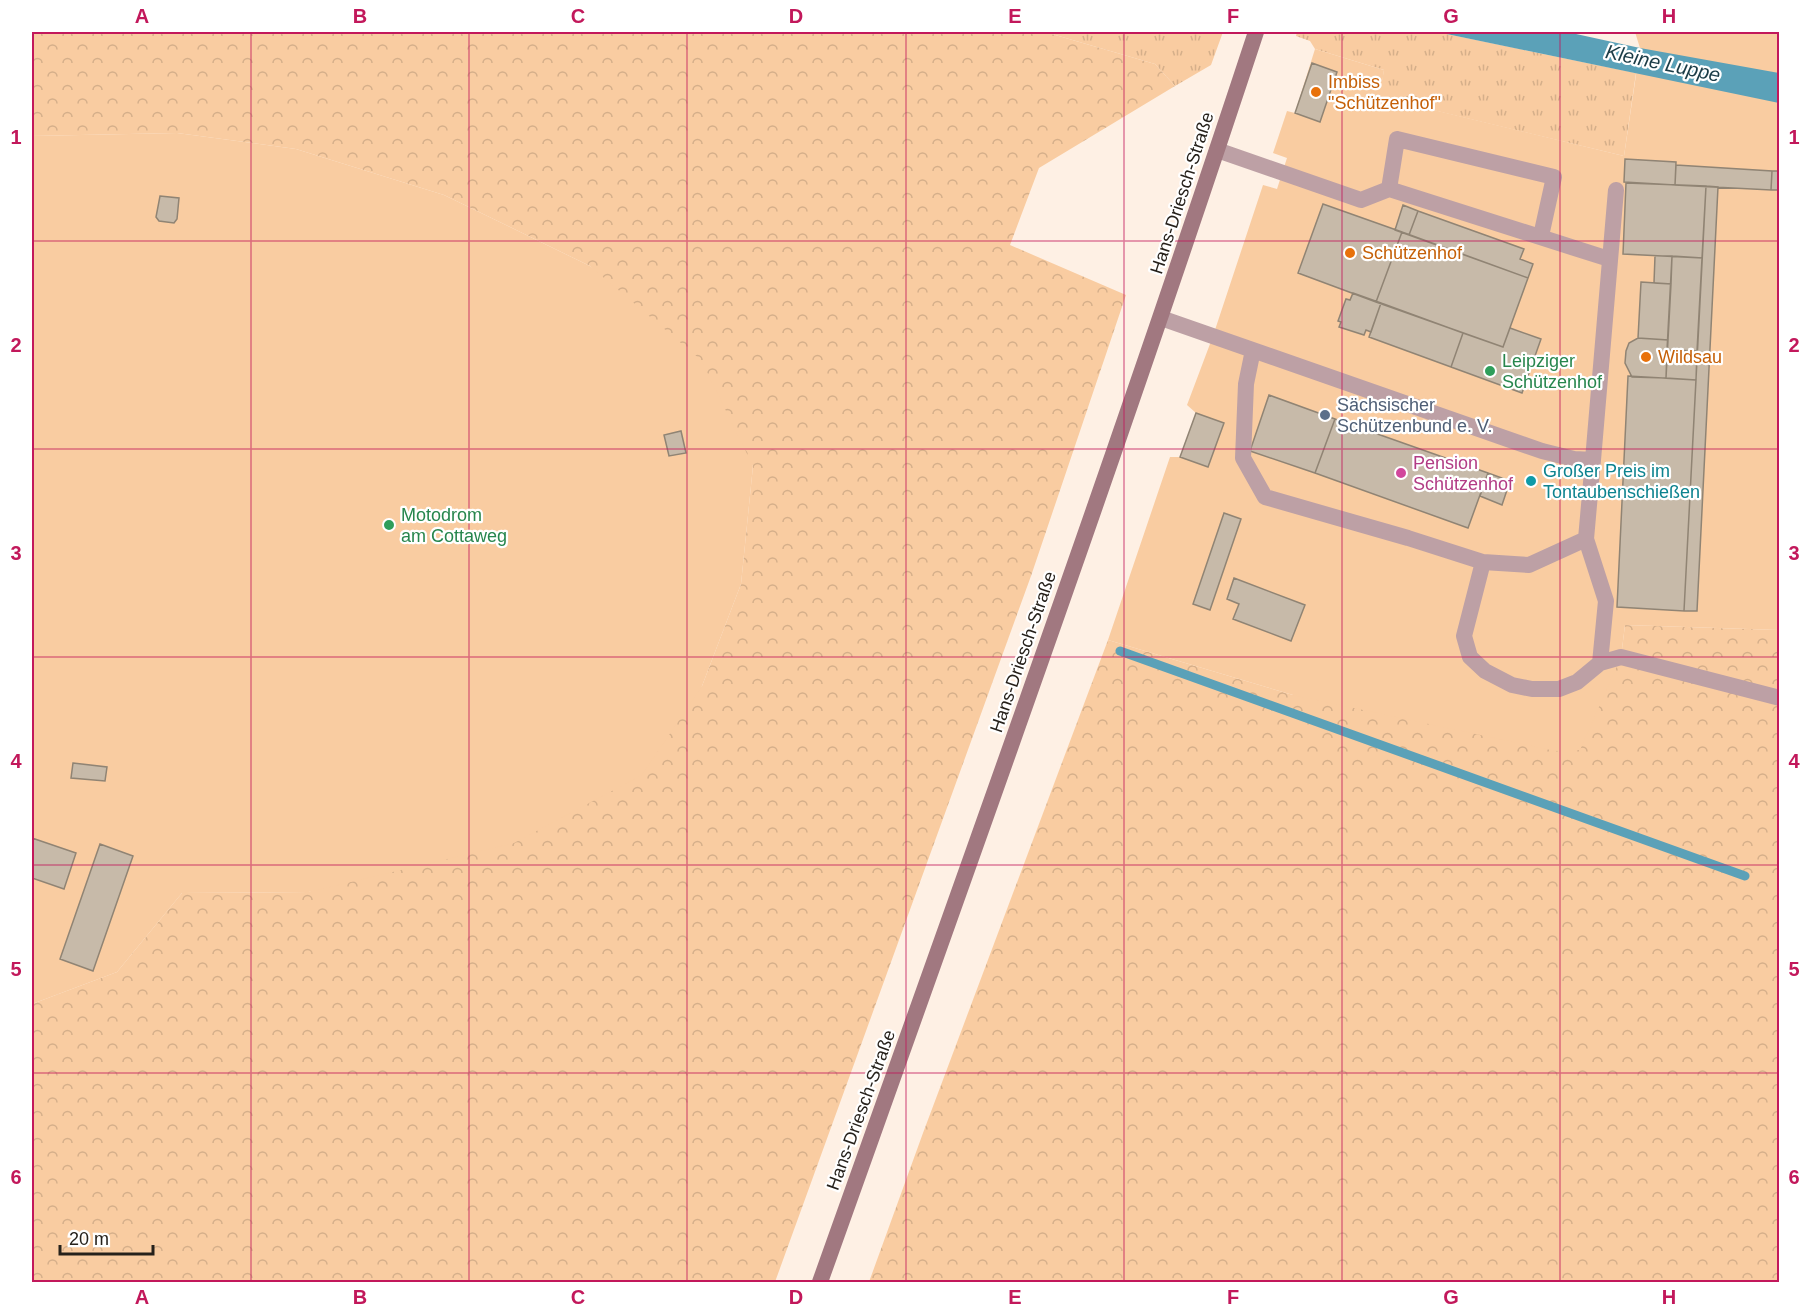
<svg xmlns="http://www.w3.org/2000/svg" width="1811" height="1314" font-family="Arial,sans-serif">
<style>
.grass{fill:url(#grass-tufts)}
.forest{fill:url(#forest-crowns)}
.park{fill:#f9cca1}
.water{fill:#5ba1b8}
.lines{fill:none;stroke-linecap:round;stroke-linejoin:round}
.stream{stroke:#5ba1b8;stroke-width:9}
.building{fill:#c7baa9;stroke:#908474;stroke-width:1.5}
.service{stroke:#bda0a5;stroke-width:16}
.secondary{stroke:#a17880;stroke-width:16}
.grid{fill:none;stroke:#c2185b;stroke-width:1.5;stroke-opacity:0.55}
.food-dot{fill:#e8710a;stroke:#fff;stroke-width:2}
.leisure-dot{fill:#2e9e5b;stroke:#fff;stroke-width:2}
.service-dot{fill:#5c6f8a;stroke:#fff;stroke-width:2}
.hotel-dot{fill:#d1479c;stroke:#fff;stroke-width:2}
.culture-dot{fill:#0f9aa8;stroke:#fff;stroke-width:2}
.labels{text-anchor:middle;stroke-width:4.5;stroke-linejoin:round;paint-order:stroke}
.food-label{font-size:18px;fill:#c56008;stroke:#fff;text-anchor:start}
.street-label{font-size:18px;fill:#26211b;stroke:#fff}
.leisure-label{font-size:18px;fill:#27864d;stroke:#fff;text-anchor:start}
.service-label{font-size:18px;fill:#4e5e75;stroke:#fff;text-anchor:start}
.hotel-label{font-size:18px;fill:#b23c85;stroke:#fff;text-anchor:start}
.culture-label{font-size:18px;fill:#0d838f;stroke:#fff;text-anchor:start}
.water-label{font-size:20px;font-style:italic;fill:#1b3c47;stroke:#fff}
.neatline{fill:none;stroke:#c2185b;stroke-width:2}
.grid-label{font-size:20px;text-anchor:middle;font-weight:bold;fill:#c2185b}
</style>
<defs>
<pattern id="grass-tufts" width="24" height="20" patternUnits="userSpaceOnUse" patternTransform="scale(1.5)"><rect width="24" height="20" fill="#f9cca1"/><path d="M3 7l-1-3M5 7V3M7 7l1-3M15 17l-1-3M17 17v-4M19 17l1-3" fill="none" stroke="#d5af8a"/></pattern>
<pattern id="forest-crowns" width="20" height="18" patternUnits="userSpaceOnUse" patternTransform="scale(1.5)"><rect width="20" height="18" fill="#f9cca1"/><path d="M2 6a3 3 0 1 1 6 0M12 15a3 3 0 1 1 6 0" fill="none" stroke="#d5af8a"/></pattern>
</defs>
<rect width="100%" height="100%" fill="#fef0e4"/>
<path class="grass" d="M1045,32h178l-12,33 -36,21 -20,-22z
M1297,32h140l199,41 -12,83 -245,-59 5,-27 -69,-21 -5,-8 -14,-5z"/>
<path class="forest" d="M32,32h1013l110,32 20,22 -136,82 -29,77 116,50 -95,281 -256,706h-743v-278l85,-32 65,-79 127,-1 393,-206 39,-102 12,-118 -163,-200 -146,-71 -148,-46 -119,-16 -145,3z
M1625,625l154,5v652h-910l54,-149 185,-493 185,55 328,-38z"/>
<path class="park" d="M1635,32h144v598l-154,-5 -4,32 -41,93 -25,1 -262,-56 -185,-55 62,-183h10l16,-44 -9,-8 26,-69 50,-151 14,4 10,-31 -14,-5 14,-42 8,2 20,-64 69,21 -4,27 244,59 16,-108z
M177,133l119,16 148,46 146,71 111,94 52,106 -12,118 -39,102 -60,89 -128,68 -205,49 -127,1 -65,79 -85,32v-868z"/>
<path class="water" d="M1437,32h130l73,16 139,25v30z"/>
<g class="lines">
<path class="stream" d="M1120,651l625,225"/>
</g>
<path class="building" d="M1312,63l25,9 -17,50 -25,-9z
M1625,159l51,3 -1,23 -51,-3z
M1676,165l96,6 -1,19 -96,-5z
M1772,171h8v19h-9z
M1626,183l80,3 -4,72 -79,-4z
M1706,186l12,1 -21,424h-13z
M160,196l19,2 -2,21 -3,4 -15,-2 -3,-4z
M1323,204l79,28 -26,70 -78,-29z
M1403,205l15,6 -9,24 -14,-5z
M1418,211l106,38 -4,10 13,5 -5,14 -119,-43z
M1402,232l126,46 -25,69 -127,-45z
M1655,256h17l-1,28 -17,-1z
M1672,256l30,2 -5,93 -30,-1z
M1641,282l30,2 -3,56 -30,-2z
M1353,293l28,10 -10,29 -5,-2 -2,5 -25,-8 2,-5 -3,-1 8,-22 4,1z
M1381,303l82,30 -12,34 -82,-30z
M1510,328l31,11 -19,54 -71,-26 12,-34 40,14z
M1638,338l30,2 -2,38 -34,-1 -7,-14 1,-12 3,-8z
M1667,350l30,1 -1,29 -30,-2z
M1628,376l68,4 -12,231 -67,-4z
M1269,395l66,24 -20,54 -65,-22z
M1196,413l28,10 -16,44 -28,-10z
M1335,419l153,54 -20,55 -153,-55z
M681,431l5,22 -17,3 -5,-21z
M1488,473l22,8 -8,24 -22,-9z
M1224,513l17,6 -31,91 -17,-6z
M1234,578l71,27 -14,36 -58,-22 6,-15 -12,-5z
M73,763l34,4 -2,14 -34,-3z
M32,838l44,15 -12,36 -32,-11z
M100,844l33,12 -40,115 -33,-12z"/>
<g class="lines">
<path class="service" d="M1217,150l144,50 28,-11 8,-50 157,38 -13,59
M1389,189l220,70
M1161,318l381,133 32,8 19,1 23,-270
M1253,350l-7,34 -3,74 22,39 143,41 75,24 46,3 57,-26
M1593,460l-7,79 20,62 -6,62 21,-6 159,41
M1483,562l-19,74 6,21 15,14 27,14 20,4h27l18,-7 23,-19"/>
<path class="secondary" d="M820,1282c148,-415 298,-831 436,-1250"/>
</g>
<path class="grid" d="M251,32v1250M469,32v1250M687,32v1250M906,32v1250M1124,32v1250M1342,32v1250M1560,32v1250M32,241h1748M32,449h1748M32,657h1748M32,865h1748M32,1073h1748"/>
<g class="food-dot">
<circle cx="1316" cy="92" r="6"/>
<circle cx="1350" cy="253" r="6"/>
<circle cx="1646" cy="357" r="6"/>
</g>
<g class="leisure-dot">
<circle cx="1490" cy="371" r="6"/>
<circle cx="389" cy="525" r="6"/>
</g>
<circle class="service-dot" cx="1325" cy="415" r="6"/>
<circle class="hotel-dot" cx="1401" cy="473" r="6"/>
<circle class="culture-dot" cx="1531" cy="481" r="6"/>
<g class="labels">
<g class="food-label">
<text x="1328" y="88">Imbiss<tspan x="1328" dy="21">"Schützenhof"</tspan></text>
<text x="1362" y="259">Schützenhof</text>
<text x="1658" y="363">Wildsau</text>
</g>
<g class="street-label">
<text transform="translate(1182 193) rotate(-72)" y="6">Hans-Driesch-Straße</text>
<text transform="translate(1023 652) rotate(-71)" y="6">Hans-Driesch-Straße</text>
<text transform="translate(861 1110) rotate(-70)" y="6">Hans-Driesch-Straße</text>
</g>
<g class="leisure-label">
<text x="1502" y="367">Leipziger<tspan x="1502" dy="21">Schützenhof</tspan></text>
<text x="401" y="521">Motodrom<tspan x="401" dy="21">am Cottaweg</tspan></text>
</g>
<g class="service-label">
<text x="1337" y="411">Sächsischer<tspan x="1337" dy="21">Schützenbund e. V.</tspan></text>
</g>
<g class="hotel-label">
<text x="1413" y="469">Pension<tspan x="1413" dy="21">Schützenhof</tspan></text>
</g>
<g class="culture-label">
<text x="1543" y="477">Großer Preis im<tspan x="1543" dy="21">Tontaubenschießen</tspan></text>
</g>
<g class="water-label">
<text transform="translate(1663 63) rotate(12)" y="7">Kleine Luppe</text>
</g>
</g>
<rect width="1811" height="1314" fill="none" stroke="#ffffff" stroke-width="66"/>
<path d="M60 1245v9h93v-9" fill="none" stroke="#26211b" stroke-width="3"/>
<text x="69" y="1245" font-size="18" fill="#26211b" stroke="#ffffff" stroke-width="4.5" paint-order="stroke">20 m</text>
<rect x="33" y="33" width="1745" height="1248" class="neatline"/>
<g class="grid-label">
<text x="142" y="23">A</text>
<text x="360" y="23">B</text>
<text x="578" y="23">C</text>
<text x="796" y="23">D</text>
<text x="1015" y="23">E</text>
<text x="1233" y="23">F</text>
<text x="1451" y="23">G</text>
<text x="1669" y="23">H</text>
<text x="16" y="144">1</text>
<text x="1794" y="144">1</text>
<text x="16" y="352">2</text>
<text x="1794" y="352">2</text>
<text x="16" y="560">3</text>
<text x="1794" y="560">3</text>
<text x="16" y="768">4</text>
<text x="1794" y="768">4</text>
<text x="16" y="976">5</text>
<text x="1794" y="976">5</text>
<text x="16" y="1184">6</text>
<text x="1794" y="1184">6</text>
<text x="142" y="1304">A</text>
<text x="360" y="1304">B</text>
<text x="578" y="1304">C</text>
<text x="796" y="1304">D</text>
<text x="1015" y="1304">E</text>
<text x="1233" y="1304">F</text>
<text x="1451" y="1304">G</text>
<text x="1669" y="1304">H</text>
</g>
</svg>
